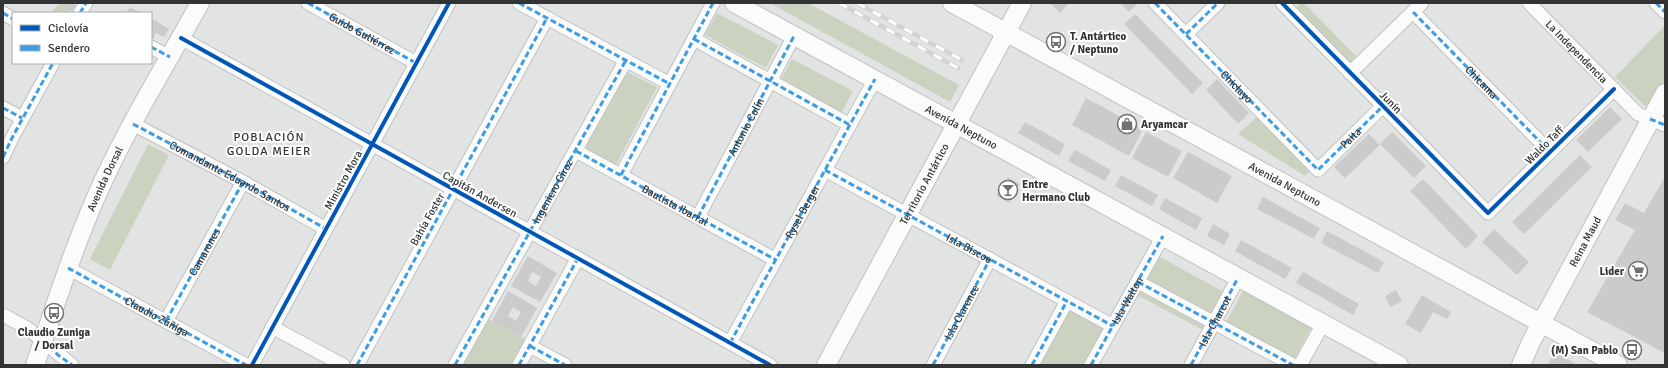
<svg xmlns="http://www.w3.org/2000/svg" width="1668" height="368" font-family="Signika,sans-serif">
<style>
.green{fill:#cbd3c0}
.building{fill:#cbcbcc;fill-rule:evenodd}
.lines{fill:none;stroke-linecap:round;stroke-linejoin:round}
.street-casing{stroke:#c0c1c1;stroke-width:15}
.secondary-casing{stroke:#c0c1c1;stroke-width:20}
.street{stroke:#fbfbfb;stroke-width:13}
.secondary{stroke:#fbfbfb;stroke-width:18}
.rail-casing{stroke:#d2d3d3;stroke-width:4.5}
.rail{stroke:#fff;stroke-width:3;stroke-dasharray:9;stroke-linecap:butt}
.quiet{stroke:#3e9de2;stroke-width:3;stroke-dasharray:6 3;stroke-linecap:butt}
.cycleway-casing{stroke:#fff;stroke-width:6}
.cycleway{stroke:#0057b8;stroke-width:4}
.labels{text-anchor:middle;stroke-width:4;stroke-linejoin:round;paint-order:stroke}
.street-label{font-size:11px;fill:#323334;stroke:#fff}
.poi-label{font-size:11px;font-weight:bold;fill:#323334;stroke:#fff;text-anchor:start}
.neighbourhood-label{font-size:12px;letter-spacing:1px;fill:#323334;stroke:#fff}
</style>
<rect width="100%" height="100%" fill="#e2e3e3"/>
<path class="green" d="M60,3h15l-6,10h-19z
M770,3h38l151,82 -9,17z
M1301,3h3l52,53 -9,9 -53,-55z
M717,13l61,32 -12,23 -61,-33z
M1665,25v54l-17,30 -33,-32z
M792,59l61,32 -12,23 -61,-33z
M625,71l32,16 -41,78 -31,-16z
M1259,115l51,55 -5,6 -67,-42z
M148,144l21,11 -59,115 -20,-11z
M1156,255l68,37 -21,38 -68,-36z
M1243,291l68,37 -20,37 -69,-35z
M1071,308l34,20 -20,37h-45z
M488,319l39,21 -14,25h-51z"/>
<path class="building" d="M69,3l7,2 -4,6 -5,-4z
M1050,3h19l-9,10z
M1120,3h18l-9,9z
M130,7l12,6h-16z
M1135,14l68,69 -11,11 -68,-70z
M151,18l18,11 -5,8 -8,-4 -3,6 -2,-1z
M1217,79l32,34 -11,11 -32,-34z
M1086,98l57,31 -14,27 -57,-31z
M1610,107l12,12 -34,33 -12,-12z
M1025,122l40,22 -6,12 -41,-23z
M1146,132l36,19 -14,26 -36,-19z
M1392,132l34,34 -12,12 -34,-34z
M1369,134l11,11 -35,33 -11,-11z
M1075,150l36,20 -6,11 -37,-20z
M1188,152l44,24 -15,27 -44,-25z
M1580,155l12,12 -68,67 -12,-12z
M1121,175l37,20 -6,11 -37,-20z
M1008,177l12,7 -11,19 -13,-7z
M1665,177v176l-78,-41 48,-82 -20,-10 10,-17 19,10z
M1423,179l55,57 -12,13 -56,-58z
M1263,197l57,31 -6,11 -57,-30z
M1165,198l37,20 -6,12 -37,-21z
M1213,224l17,10 -6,11 -17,-9z
M1494,229l35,33 -12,13 -35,-33z
M1327,231l57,31 -6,11 -57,-30z
M1241,240l51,28 -7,11 -50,-28z
M528,256l29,17 -17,29 -29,-16zM532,272l9,5 -5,9 -8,-5z
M1303,272l56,32 -6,11 -57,-32z
M1396,290l6,11 -12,6 -5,-11z
M508,291l29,17 -16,29 -29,-16zM513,307l8,5 -5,9 -8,-5z
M1422,295l29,17 -4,7 -14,-7 -12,21 -16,-9z
M1554,352l24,13h-30z"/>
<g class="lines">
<defs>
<g id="street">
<path d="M308,3l108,60"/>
<path d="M519,3l151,81"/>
<path d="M1155,3l163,167 65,-64"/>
<path d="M1282,3l206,210 126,-124"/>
<path id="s1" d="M1529,3l109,111 27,11"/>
<path d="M1656,3l9,9"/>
<path id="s2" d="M1413,12l137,140"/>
<path d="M3,13l10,6"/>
<path d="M80,13l6,-10"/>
<path d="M1186,34l32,-31"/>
<path d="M181,38l589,327"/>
<path d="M694,39l156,86"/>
<path d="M151,47l19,10"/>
<path d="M1350,73l72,-70"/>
<path d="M3,108l19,10"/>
<path d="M133,124l110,58 83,47"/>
<path d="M576,151l200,109"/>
<path d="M3,157l10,-21 40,-73"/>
<path d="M825,170l288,156"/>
<path d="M621,175l92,-172"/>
<path d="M698,217l96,-181"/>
<path id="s3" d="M68,268l178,97"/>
<path d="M1138,282l155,83"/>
<path d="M3,315l24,13 45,37"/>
<path id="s4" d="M166,321l77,-139"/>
<path d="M272,327l71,38"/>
<path id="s5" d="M730,343l145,-264"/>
<path d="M530,346l35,19"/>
<path d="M252,365l197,-362"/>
<path d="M357,365l190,-347"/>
<path d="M455,365l171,-305"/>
<path d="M519,365l59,-107"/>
<path id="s6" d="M933,365l57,-106"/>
<path d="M1032,365l35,-64"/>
<path id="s7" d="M1091,365l72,-129"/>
<path id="s8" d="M1191,365l47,-87"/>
<path d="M1300,365l23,-41"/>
</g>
<g id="secondary">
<path id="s9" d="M734,3l665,362"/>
<path id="s10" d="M952,3l666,362"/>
<path id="s11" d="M35,365c19,-56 37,-113 61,-168 29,-67 69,-130 104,-194"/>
<path id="s12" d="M826,365l196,-362"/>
<path id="s13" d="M1521,365l10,-23 134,-249"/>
</g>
</defs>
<use href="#street" class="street-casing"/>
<use href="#secondary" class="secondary-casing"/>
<use href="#street" class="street"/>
<use href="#secondary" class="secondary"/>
<defs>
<path id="rail" d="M839,3l119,65
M857,3l105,57"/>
</defs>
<use href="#rail" class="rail-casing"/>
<use href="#rail" class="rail"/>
<g class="quiet">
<path id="s14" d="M308,3l108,60"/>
<path d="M519,3l151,81"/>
<path id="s15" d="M1155,3l163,167 65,-64"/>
<path d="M1656,3l9,9"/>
<path d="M1413,12l137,140"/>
<path d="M3,13l10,6"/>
<path d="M80,13l6,-10"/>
<path d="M1186,34l32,-31"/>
<path d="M694,39l156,86"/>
<path d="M151,47l19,10"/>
<path d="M3,108l19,10"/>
<path d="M1650,119l15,6"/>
<path id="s16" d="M133,124l110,58 83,47"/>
<path id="s17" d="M576,151l200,109"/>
<path d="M3,157l10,-21 40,-73"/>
<path id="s18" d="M825,170l288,156"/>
<path d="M621,175l92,-172"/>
<path id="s19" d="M698,217l96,-181"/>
<path d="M68,268l178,97"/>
<path d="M1138,282l155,83"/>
<path d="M166,321l77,-139"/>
<path d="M43,340l15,15 14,10"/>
<path d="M730,343l145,-264"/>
<path d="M530,346l35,19"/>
<path d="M357,365l190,-347"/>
<path id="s20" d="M455,365l171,-305"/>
<path d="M519,365l59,-107"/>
<path d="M933,365l57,-106"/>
<path d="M1032,365l35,-64"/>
<path d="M1091,365l72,-129"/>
<path d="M1191,365l47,-87"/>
</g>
<defs>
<path id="cycleway" d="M1282,3l206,210 126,-124
M181,38l589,327
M252,365l197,-362"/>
</defs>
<use href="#cycleway" class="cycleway-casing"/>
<use href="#cycleway" class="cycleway"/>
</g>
<defs>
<symbol id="bus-ring" viewBox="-11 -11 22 22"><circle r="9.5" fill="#fff" stroke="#707171" stroke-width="1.5"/><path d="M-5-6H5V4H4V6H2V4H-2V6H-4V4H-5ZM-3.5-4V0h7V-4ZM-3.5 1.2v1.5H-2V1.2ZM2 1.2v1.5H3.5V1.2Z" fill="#707171"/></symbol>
<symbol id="shop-ring" viewBox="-11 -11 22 22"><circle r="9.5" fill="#fff" stroke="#707171" stroke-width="1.5"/><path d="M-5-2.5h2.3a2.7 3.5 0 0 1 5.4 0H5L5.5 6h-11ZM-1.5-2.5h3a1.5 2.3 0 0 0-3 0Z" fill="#707171"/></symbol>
<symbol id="bar-ring" viewBox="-11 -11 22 22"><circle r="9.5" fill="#fff" stroke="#707171" stroke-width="1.5"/><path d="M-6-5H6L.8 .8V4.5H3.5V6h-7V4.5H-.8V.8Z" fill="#707171"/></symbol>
<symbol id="supermarket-ring" viewBox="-11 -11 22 22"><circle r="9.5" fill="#fff" stroke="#707171" stroke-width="1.5"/><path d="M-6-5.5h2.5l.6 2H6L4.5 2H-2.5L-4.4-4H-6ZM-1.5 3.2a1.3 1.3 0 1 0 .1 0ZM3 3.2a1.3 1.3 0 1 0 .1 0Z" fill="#707171"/></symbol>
</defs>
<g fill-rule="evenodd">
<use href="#bus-ring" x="1045" y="31" width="22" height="22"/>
<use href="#shop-ring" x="1116" y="113" width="22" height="22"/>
<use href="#bar-ring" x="997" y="179" width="22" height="22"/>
<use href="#supermarket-ring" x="1627" y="260" width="22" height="22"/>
<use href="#bus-ring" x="43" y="302" width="22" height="22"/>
<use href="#bus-ring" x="1621" y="339" width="22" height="22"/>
</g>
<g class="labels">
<g class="street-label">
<text dy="4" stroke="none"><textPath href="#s14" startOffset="62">Guido Gutiérrez</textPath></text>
<text dy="4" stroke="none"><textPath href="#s1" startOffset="68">La Independencia</textPath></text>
<text dy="4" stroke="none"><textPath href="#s2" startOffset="98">Chicama</textPath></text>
<text dy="4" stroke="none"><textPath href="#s15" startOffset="117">Chiclayo</textPath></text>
<text transform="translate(1391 102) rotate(46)" y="4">Junín</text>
<text dy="4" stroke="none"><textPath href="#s19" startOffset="102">Antonio Colín</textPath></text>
<text dy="4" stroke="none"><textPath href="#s9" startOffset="259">Avenida Neptuno</textPath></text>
<text dy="4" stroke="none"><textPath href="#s15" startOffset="279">Paita</textPath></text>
<text transform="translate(1544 145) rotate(-45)" y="4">Waldo Taff</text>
<text dy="4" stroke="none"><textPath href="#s16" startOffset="110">Comandante Eduardo Santos</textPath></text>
<text dy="4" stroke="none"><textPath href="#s11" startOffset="199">Avenida Dorsal</textPath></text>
<text transform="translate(343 180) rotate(-61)" y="4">Ministro Mora</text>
<text dy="4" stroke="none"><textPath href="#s12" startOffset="206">Territorio Antártico</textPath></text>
<text dy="4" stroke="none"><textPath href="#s10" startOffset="379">Avenida Neptuno</textPath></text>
<text dy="4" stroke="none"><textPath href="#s20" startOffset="199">Ingeniero Giroz</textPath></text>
<text transform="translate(480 194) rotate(29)" y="4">Capitán Andersen</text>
<text dy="4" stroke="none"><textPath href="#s17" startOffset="113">Bautista Ibarral</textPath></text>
<text dy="4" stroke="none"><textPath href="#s5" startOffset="150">Rysel Berger</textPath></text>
<text transform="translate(427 219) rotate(-61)" y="4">Bahía Foster</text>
<text dy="4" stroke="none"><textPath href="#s13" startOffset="139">Reina Maud</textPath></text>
<text dy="4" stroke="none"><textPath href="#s18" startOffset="164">Isla Biscoe</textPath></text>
<text dy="4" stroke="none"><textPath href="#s4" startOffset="79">Camarones</textPath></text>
<text dy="4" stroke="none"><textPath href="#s7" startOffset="74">Isla Walton</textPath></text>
<text dy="4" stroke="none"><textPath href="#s6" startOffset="60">Isla Clarence</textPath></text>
<text dy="4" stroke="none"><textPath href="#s3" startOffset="101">Claudio Zúñiga</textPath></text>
<text dy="4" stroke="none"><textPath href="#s8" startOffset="50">Isla Charcot</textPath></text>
</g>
<g class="poi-label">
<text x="1070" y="40">T. Antártico<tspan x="1070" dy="13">/ Neptuno</tspan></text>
<text x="1141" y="128">Aryamcar</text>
<text x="1022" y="188">Entre<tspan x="1022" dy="13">Hermano Club</tspan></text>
<text x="1624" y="275" text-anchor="end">Lider</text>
<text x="54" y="336" text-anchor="middle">Claudio Zuniga<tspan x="54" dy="13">/ Dorsal</tspan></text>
<text x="1618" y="354" text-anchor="end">(M) San Pablo</text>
</g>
<g class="neighbourhood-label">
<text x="269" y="141">POBLACIÓN<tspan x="269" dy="14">GOLDA MEIER</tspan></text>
</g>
</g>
<rect width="1668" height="368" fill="none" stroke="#323334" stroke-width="8"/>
<rect x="12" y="12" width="140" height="52" fill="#ffffff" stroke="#adadae"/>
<rect x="20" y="25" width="20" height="6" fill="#0057b8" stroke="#adadae"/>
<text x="48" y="32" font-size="12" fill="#323334">Ciclovía</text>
<rect x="20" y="45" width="20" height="6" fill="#3e9de2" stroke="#adadae"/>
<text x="48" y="52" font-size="12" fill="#323334">Sendero</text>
</svg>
